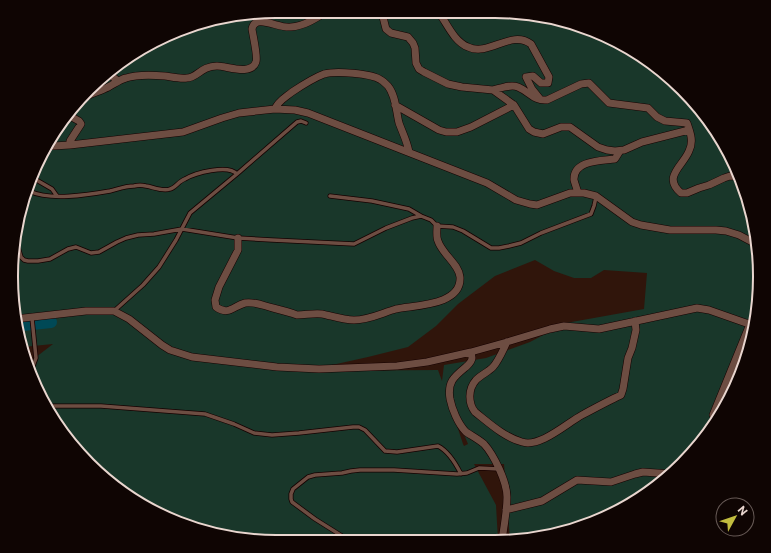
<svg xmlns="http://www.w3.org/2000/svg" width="771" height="553" font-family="Commissioner,sans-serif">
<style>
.green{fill:#19372a;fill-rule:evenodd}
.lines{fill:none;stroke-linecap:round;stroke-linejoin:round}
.river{stroke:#004956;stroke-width:12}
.lane-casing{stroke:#160100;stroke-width:5}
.street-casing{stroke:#160100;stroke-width:8}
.lane{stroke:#6d4d42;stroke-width:3.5}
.street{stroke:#6d4d42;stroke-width:7}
.rim{fill:none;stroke:#e9d6cf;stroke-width:2}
</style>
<rect width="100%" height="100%" fill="#30150b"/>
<path class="green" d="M277,11l270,5 80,31 67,55 31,42 21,47 12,51 1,52 -8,51 -18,49 -28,44 -36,38 -57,39 -83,25h-19l-6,-76h-30l22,41 2,35 -239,1 -51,-8 -49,-18 -44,-28 -38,-36 -46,-73 -4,-14 26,-20 -30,3 -4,-16 1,-22 -7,-5v-62l25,-83 39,-58 52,-45 79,-36zM535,260l19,11 20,7h17l13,-8 43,3 -3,36 -78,14 -36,19 -44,16 -42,7 -2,16 -4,-11 -133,1 63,-14 40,-10 28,-21 22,-22 37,-28zM445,389l23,55 -4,2 -1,-2z"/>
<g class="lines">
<path class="river" d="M18,327l5,-2 28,-3"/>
<defs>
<path id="lane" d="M237,174l60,-52 4,-1 5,2
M33,178l19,11 5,7
M29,191c21,10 58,4 81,0 8,-2 16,-5 24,-5 4,-1 8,-1 12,0 7,1 17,6 24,3 5,-1 9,-8 15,-10 10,-6 43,-15 52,-5l-47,39 -14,27 -17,27 -16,18 -29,26
M330,196l42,5 37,8 12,7
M15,237l6,20 3,3 4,1h10l12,-2 18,-10 8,-2 15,6 8,-1 18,-10 9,-4 12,-3 16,-1 28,-5 56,9 34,2 82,4 32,-16 26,-10 9,-2 10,4 6,6 16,1 10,4 28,17h8l10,-2 12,-3 20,-10 50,-19 3,-8 2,-9
M30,374l6,-16 -4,-40
M49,407l4,-1h48l104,8 29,10 20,9 18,2 27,-2 54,-6h6l6,3 20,21 12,1 41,-6c10,5 18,18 23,28
M350,541l-35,-22 -23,-17 -1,-3v-5l2,-5 15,-12 7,-2 27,-2 9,-2 9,-1h34l63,4 10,-1 12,-5 20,1"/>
<path id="street" d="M382,13l4,16 5,4 17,4 5,6 2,5 1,15 3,6 5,3 24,12 14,3 31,3 21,15 15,24 5,3 9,2 18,-7h9l28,20 9,3 8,1 9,-1 18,-8 47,-12
M440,14c8,12 15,28 28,33 21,10 43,-18 63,-3l18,33 -1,6h-7l-8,-7 -7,1 6,12 8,10
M109,74l9,7
M493,90c8,-2 18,-6 25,-3 12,5 15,14 29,13l34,-16 8,-1 20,20 39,5 9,9 8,4 22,2c3,9 7,18 2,28 -6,15 -27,26 -8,42h6l12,-5 10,-3 15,-7 6,-2 10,1
M77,102c8,-7 18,-9 27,-13 8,-3 14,-9 22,-11 12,-4 27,-3 39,-2 7,1 15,3 22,2 10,0 14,-12 30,-12 10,0 34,10 39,-4 2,-5 -3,-26 -4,-33 3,-16 27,0 39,-2 13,-1 24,-8 35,-15
M395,105l44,25 7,2h11l14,-5 43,-22
M275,109c3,-8 11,-12 17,-17 9,-6 21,-14 32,-18 11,-3 47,-1 57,6 2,1 5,4 7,6 8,10 8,25 11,37 4,11 8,18 10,29
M68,115l11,6 2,3 -11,17v4
M48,144l5,2 17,-1 113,-13 39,-14 17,-5 36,-4 20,1 13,3 179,70 29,17 14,4 7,1 33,-12h14l12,3 36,26 9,3 29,5h46l10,1 13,4 15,8 4,4
M578,193c-1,-4 -3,-9 -4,-13 -1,-20 27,-19 41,-21l5,-8
M238,238v12l-19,37 -4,13 1,7c13,9 17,-1 29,-4 9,-2 19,3 28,5 8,2 16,4 24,7 9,0 16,-2 25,-1 10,2 21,6 32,6 15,0 28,-7 42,-11 18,-4 66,-3 64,-32 -1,-13 -18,-23 -22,-36 -2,-4 -1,-10 -1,-15
M15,319l71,-8h28l15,8 33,26 8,5 22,7 85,10 42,2 78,-3 30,-4 44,-10 36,-10 43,-13 14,-3 35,3 98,-21 12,2 37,13 4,1h5
M507,342c-4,8 -8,18 -14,25 -5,5 -12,8 -17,13 -8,9 -8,23 -1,32 14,11 29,25 47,30 18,6 45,-19 60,-27 13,-7 26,-14 39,-20l2,-6 5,-31 4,-10 4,-18 -1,-9
M740,350l8,3
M471,352c0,2 1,4 1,6 0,3 -3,6 -5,8 -12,10 -20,15 -17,33 2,10 8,25 16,33 6,4 12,7 18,12 10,11 23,38 23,53 0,14 -3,29 -5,43
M716,421l-3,-6 37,-91
M506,510l36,-9 35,-21 34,2 24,-8 8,-2 29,2"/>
</defs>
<use href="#lane" class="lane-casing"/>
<use href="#street" class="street-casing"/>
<use href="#lane" class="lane"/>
<use href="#street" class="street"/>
</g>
<path d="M0 0H771V553H0ZM276 18H495A258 258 0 0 1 753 276V277A258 258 0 0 1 495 535H276A258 258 0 0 1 18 277V276A258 258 0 0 1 276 18Z" fill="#0f0503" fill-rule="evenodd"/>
<path class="rim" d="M276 18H495A258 258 0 0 1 753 276V277A258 258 0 0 1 495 535H276A258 258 0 0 1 18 277V276A258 258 0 0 1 276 18Z"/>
<g transform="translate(735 517) rotate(50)"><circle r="19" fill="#0f0503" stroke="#665955"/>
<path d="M0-3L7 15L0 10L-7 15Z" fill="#c2bd3f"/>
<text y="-6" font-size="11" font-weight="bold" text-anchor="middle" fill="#e9d6cf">N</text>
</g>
</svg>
